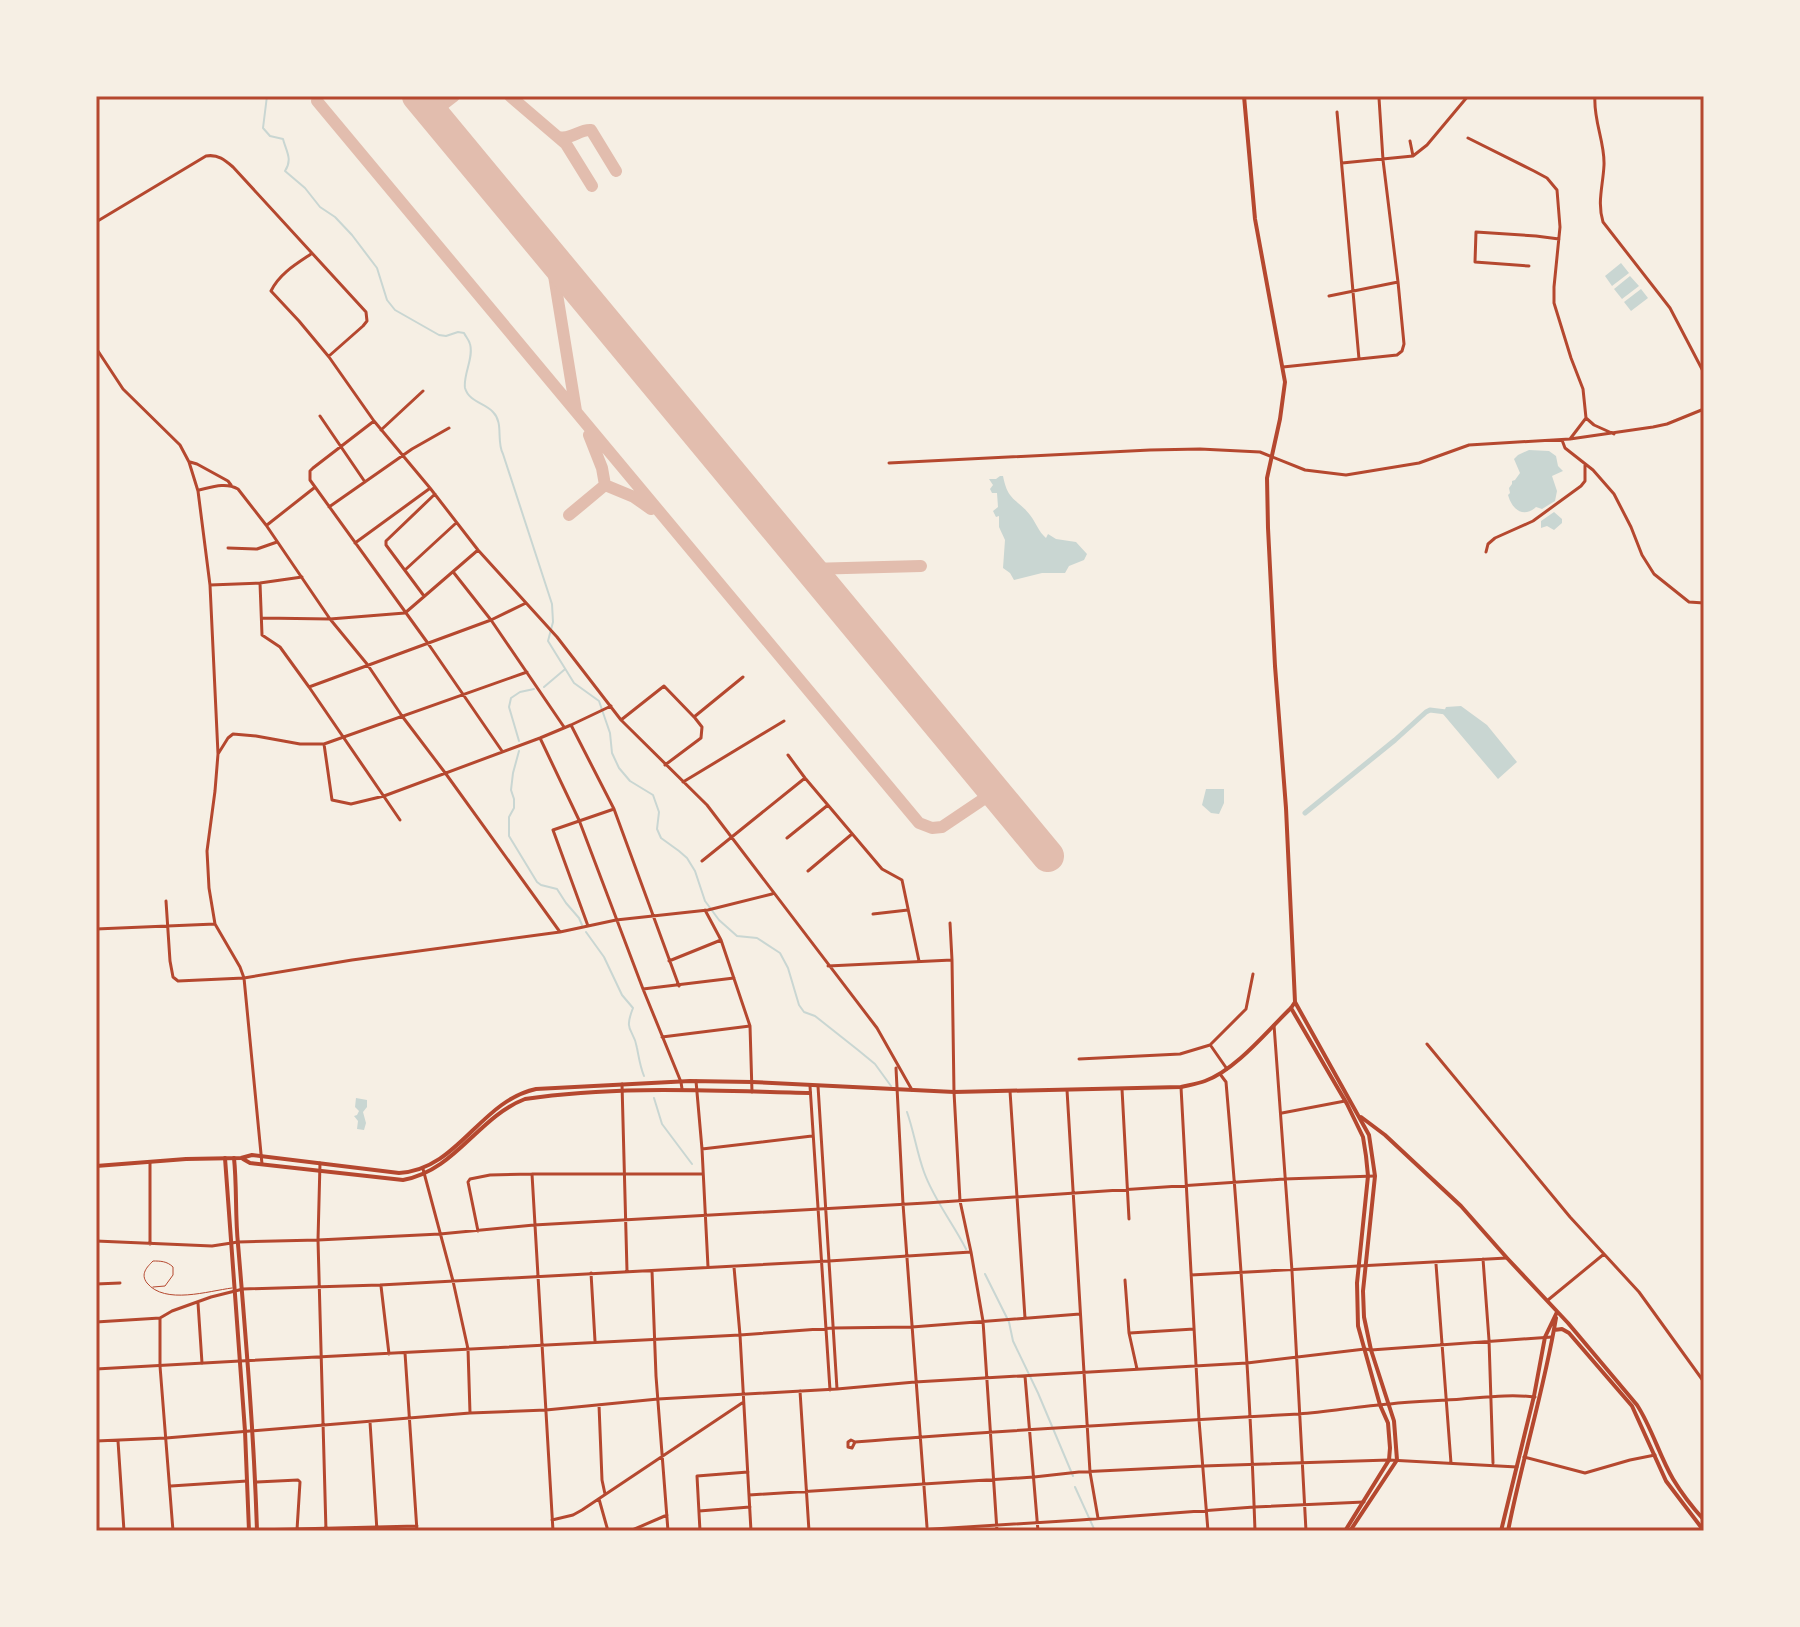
<svg xmlns="http://www.w3.org/2000/svg" width="1800" height="1627" font-family="'Zilla Slab',serif">
<style>
.water{fill:#c9d6d2}
.lines{fill:none;stroke-linecap:round;stroke-linejoin:round}
.stream{stroke:#c9d6d2;stroke-width:2}
.canal{stroke:#c9d6d2;stroke-width:5}
.taxiway{stroke:#e2bdae;stroke-width:12}
.runway{stroke:#e2bdae;stroke-width:32}
.service{stroke:#b5482f;stroke-width:1}
.minor{stroke:#b5482f;stroke-width:3}
.tertiary{stroke:#b5482f;stroke-width:3}
.secondary{stroke:#b5482f;stroke-width:4}
.primary{stroke:#b5482f;stroke-width:4}
.trunk{stroke:#b5482f;stroke-width:4}
.neatline{fill:none;stroke:#b5482f;stroke-width:3}
</style>
<rect width="100%" height="100%" fill="#f6efe4"/>
<path class="water" d="M1621,263l8,10 -17,13 -7,-10z
M1630,276l9,10 -17,13 -8,-10z
M1641,289l7,9 -17,13 -7,-9z
M1529,450l20,1 7,5 2,10 5,5 -11,5 5,15 -2,10 -13,8 -6,-2c-13,12 -24,2 -28,-12l2,-2 -1,-5 3,-4v-3l3,-1 5,-7 -6,-14 4,-4z
M1000,476h3c5,26 14,22 27,39 7,9 8,16 16,23l2,-4 8,5 20,3 11,12 -3,6 -15,6 -4,7h-23l-28,7 -4,-7 -7,-5 2,-28 -6,-13v-11l-3,1 -3,-6 5,-4 -1,-14h-5l-2,-4 3,-4 -4,-6h7z
M1554,512l8,7v4l-8,7 -7,-4 -6,2v-7z
M1461,706l26,19 30,37 -19,17 -55,-65 3,-7z
M1206,789h18v14l-5,11 -8,-1 -9,-8z
M356,1098l11,2v7l-4,5 3,11 -2,7 -7,-1 1,-8 -4,-5 3,-1 2,-4 -4,-4z"/>
<g class="lines">
<path class="stream" d="M267,96l-4,32 7,8 13,3c3,12 10,20 2,32l20,17 15,19 15,10 17,18 25,33 10,32 8,10 44,25 7,1 12,-4 6,1c2,4 5,7 6,11 4,14 -7,30 -5,44 4,14 20,15 28,24 11,11 3,29 10,42l49,150 1,18 -5,19 26,42 25,18 11,32 2,20 7,15 11,13 23,14 6,17 -2,17 4,9 18,13 8,7 8,13 10,30 14,19 18,16 20,2 23,15 8,15 11,37 5,7 11,4 43,34 17,14 16,22
M544,687l20,-17
M519,741l-10,-34 2,-9 9,-6 14,-3
M519,751l-6,22 -2,17 3,9v9l-5,9v19l28,46 4,3 16,4 9,14 13,15 3,7
M586,932l18,25 18,38 11,13c-10,25 1,20 4,40 2,10 3,18 7,28
M654,1098l8,26 30,40
M907,1112c7,20 10,41 17,60 10,28 29,51 42,77
M985,1274l24,48 4,19 25,52 35,83
M1075,1487l20,44"/>
<path class="canal" d="M1305,813l90,-73 31,-28 4,-2 16,2"/>
<path class="taxiway" d="M510,96l56,48 26,42
M317,101l602,722 13,5 10,-1 52,-35
M432,113l22,-17
M559,137c13,3 20,-8 32,-7l25,41
M551,257l25,154
M589,435l13,33 3,17 29,12 17,12
M569,515l36,-30
M809,569l112,-3"/>
<path class="runway" d="M418,96l630,760"/>
<path class="service" d="M153,1287l12,-1 8,-11v-8c-6,-6 -13,-6 -20,-6 -6,6 -13,13 -6,22 18,22 61,8 85,5"/>
<path class="minor" d="M1468,138l66,33 13,7 10,12 3,37 -6,60v16l17,55 12,31 3,29 -16,21
M1410,141l3,15
M1342,163l71,-7 14,-11 41,-49
M96,222l110,-66c12,-2 19,4 27,11l133,145 1,9 -4,5 -34,30
M311,254c-15,10 -32,20 -40,37l28,30 30,36 45,64 56,67 48,62 79,87 64,83 86,85 170,223 35,62
M1529,266l-54,-4 1,-30 60,4 23,3
M1329,296l69,-14 -15,-122 -4,-62 2,-2
M96,348l27,41 57,56 9,17 9,29 12,94 8,169 -3,37 -8,60 2,37 6,36 25,43 4,11 18,186
M1359,359l38,-4 5,-4 2,-7 -6,-62
M1283,367l76,-8 -22,-247
M320,416l45,66
M1586,418l8,7 20,9
M374,421l-61,47 -3,3v9l117,162 75,109
M381,430l42,-39
M1562,440l3,8 28,22 21,24 17,33 11,28 12,19 35,28 15,1
M190,462l7,2 31,17 3,4
M889,463l261,-13 50,-1 60,3 45,18 41,5 73,-12 50,-18 101,-6 83,-12 14,-3 37,-15
M199,490c13,-3 27,-8 39,-1l28,36 64,94 37,45 35,52 44,58 114,158
M329,507l83,-58 37,-21
M267,525l47,-37
M355,543l74,-54
M228,548l29,1 20,-7
M1486,552l2,-8 7,-6 38,-17 48,-35 4,-5v-16
M405,570l50,-46
M454,573l37,47 73,107
M260,583l2,52 18,12 29,40 182,-67 35,-17
M210,585l50,-2 42,-6
M424,596l-38,-51v-4l49,-47
M262,618l68,1 75,-6 73,-63
M309,687l91,133
M621,720l43,-34 30,31 49,-40
M571,725l43,84 65,177
M540,738l39,82 64,169 38,93 1,7
M324,744l8,56 19,4 33,-8 156,-58 31,-13 40,-19
M218,754l10,-16 5,-4 23,2 44,8h24l203,-72
M788,755l17,23 77,91 20,11 17,81
M665,765l36,-27 1,-11 -7,-9
M683,782l101,-61
M787,838l41,-33
M702,861l103,-83
M808,871l44,-37
M166,901l4,60 3,16 5,4 66,-3 108,-18 208,-28 56,-12 92,-10 64,-16
M705,910l16,30 29,86 2,66
M873,914l35,-4
M588,926l-35,-96 61,-21
M96,929l119,-5
M952,960l2,132 6,109 11,51 12,69 14,210
M669,961l52,-21
M828,966l124,-6 -2,-37
M643,989l91,-11
M1274,1025l18,246 14,260
M662,1037l88,-11
M1427,1044l143,173 69,75 65,90
M1211,1046l16,23
M1079,1059l101,-5 30,-9 36,-36 7,-35
M896,1068l7,136 24,323
M1220,1074l6,8c13,150 24,299 29,449
M696,1081l6,68 6,118
M622,1084l5,187
M810,1086l20,304
M818,1086l19,303
M1181,1087l18,333 9,111
M1122,1089l7,130
M1067,1090l23,382 8,46
M1010,1091l15,227
M1282,1113l63,-12
M702,1149l110,-13
M320,1163l-2,77 8,291
M423,1169l30,112 15,68 2,64
M532,1174l21,357
M478,1231l-10,-49 2,-3 20,-4 42,-1h171
M96,1241l116,5 26,-4 80,-2 122,-6 94,-9 392,-22 358,-24 91,-3
M150,1244v-82
M1483,1259l6,81 4,123
M1436,1264l15,199
M734,1267l6,68 11,196
M652,1271l4,105 12,155
M591,1273l4,68
M1191,1275l316,-17
M1125,1280l4,53 8,36
M96,1284l24,-1
M381,1286l8,68
M1548,1300l56,-46
M198,1303l4,60
M160,1319v47l13,165
M96,1322l64,-4 12,-7 39,-14 32,-8 137,-4 449,-24 142,-9
M1130,1333l64,-4
M405,1353l12,178
M240,1361l500,-26 93,-7 79,-1 168,-13
M1025,1376l13,155
M800,1391l9,140
M599,1405l3,75 3,14
M370,1422l7,109
M96,1441l70,-3 304,-25 76,-3 112,-11 179,-10 78,-7 332,-19 118,-14 6,1 181,-13
M118,1441l6,90
M855,1442l-3,6 -4,-1v-5l3,-2 4,2c148,-12 296,-20 444,-28 30,-2 60,-8 91,-10 24,-3 48,-3 72,-5 25,-2 49,-5 73,-2
M1524,1457l61,16 45,-13 25,-5
M257,1482l41,-2 2,2 -3,48
M171,1486l76,-5
M749,1495l285,-18 45,-5 124,-6 186,-6 128,7
M599,1499l9,32
M699,1511l51,-4
M552,1520l21,-5 9,-5 160,-107
M213,1531l204,-5
M630,1531l37,-16
M700,1531l-3,-55 51,-4
M901,1531l179,-11 174,-13 110,-5"/>
<path class="tertiary" d="M1595,96c-2,24 10,46 9,69 -1,21 -7,37 -1,57l67,86 34,65
M96,1369l144,-8"/>
<path class="secondary" d="M1361,1117l24,18 76,71 46,52 61,65 69,82c15,23 22,50 36,74 9,15 20,29 31,41
M225,1158l20,273 4,100
M234,1158c3,29 1,57 4,86 8,96 16,191 19,287
M1554,1330l8,-1 7,4 63,73 34,75 38,50
M1501,1531l33,-135 11,-59 12,-25
M1508,1531c14,-71 36,-141 48,-213"/>
<path class="primary" d="M243,1159l7,4 153,17c52,-9 75,-63 122,-81 94,-14 190,-8 285,-6
M96,1166l90,-7 55,-1 11,-3 147,18c59,-3 81,-72 137,-84l154,-8 62,1 202,10 227,-5c8,-2 16,-3 24,-6 31,-11 63,-51 86,-73"/>
<path class="trunk" d="M1244,96l11,123 30,163 -5,37 -13,59 1,50 7,138 11,142 9,194 -4,6 56,96 16,33 3,19 2,20 -11,107 1,43 22,79 8,18 2,25 -1,12 -44,71
M1295,1002l74,133 6,41 -12,115 1,26 7,33 23,71 3,39 -47,71"/>
</g>
<rect width="1800" height="1627" fill="none" stroke="#f6efe4" stroke-width="196"/>
<rect x="98" y="98" width="1604" height="1431" class="neatline"/>
</svg>
